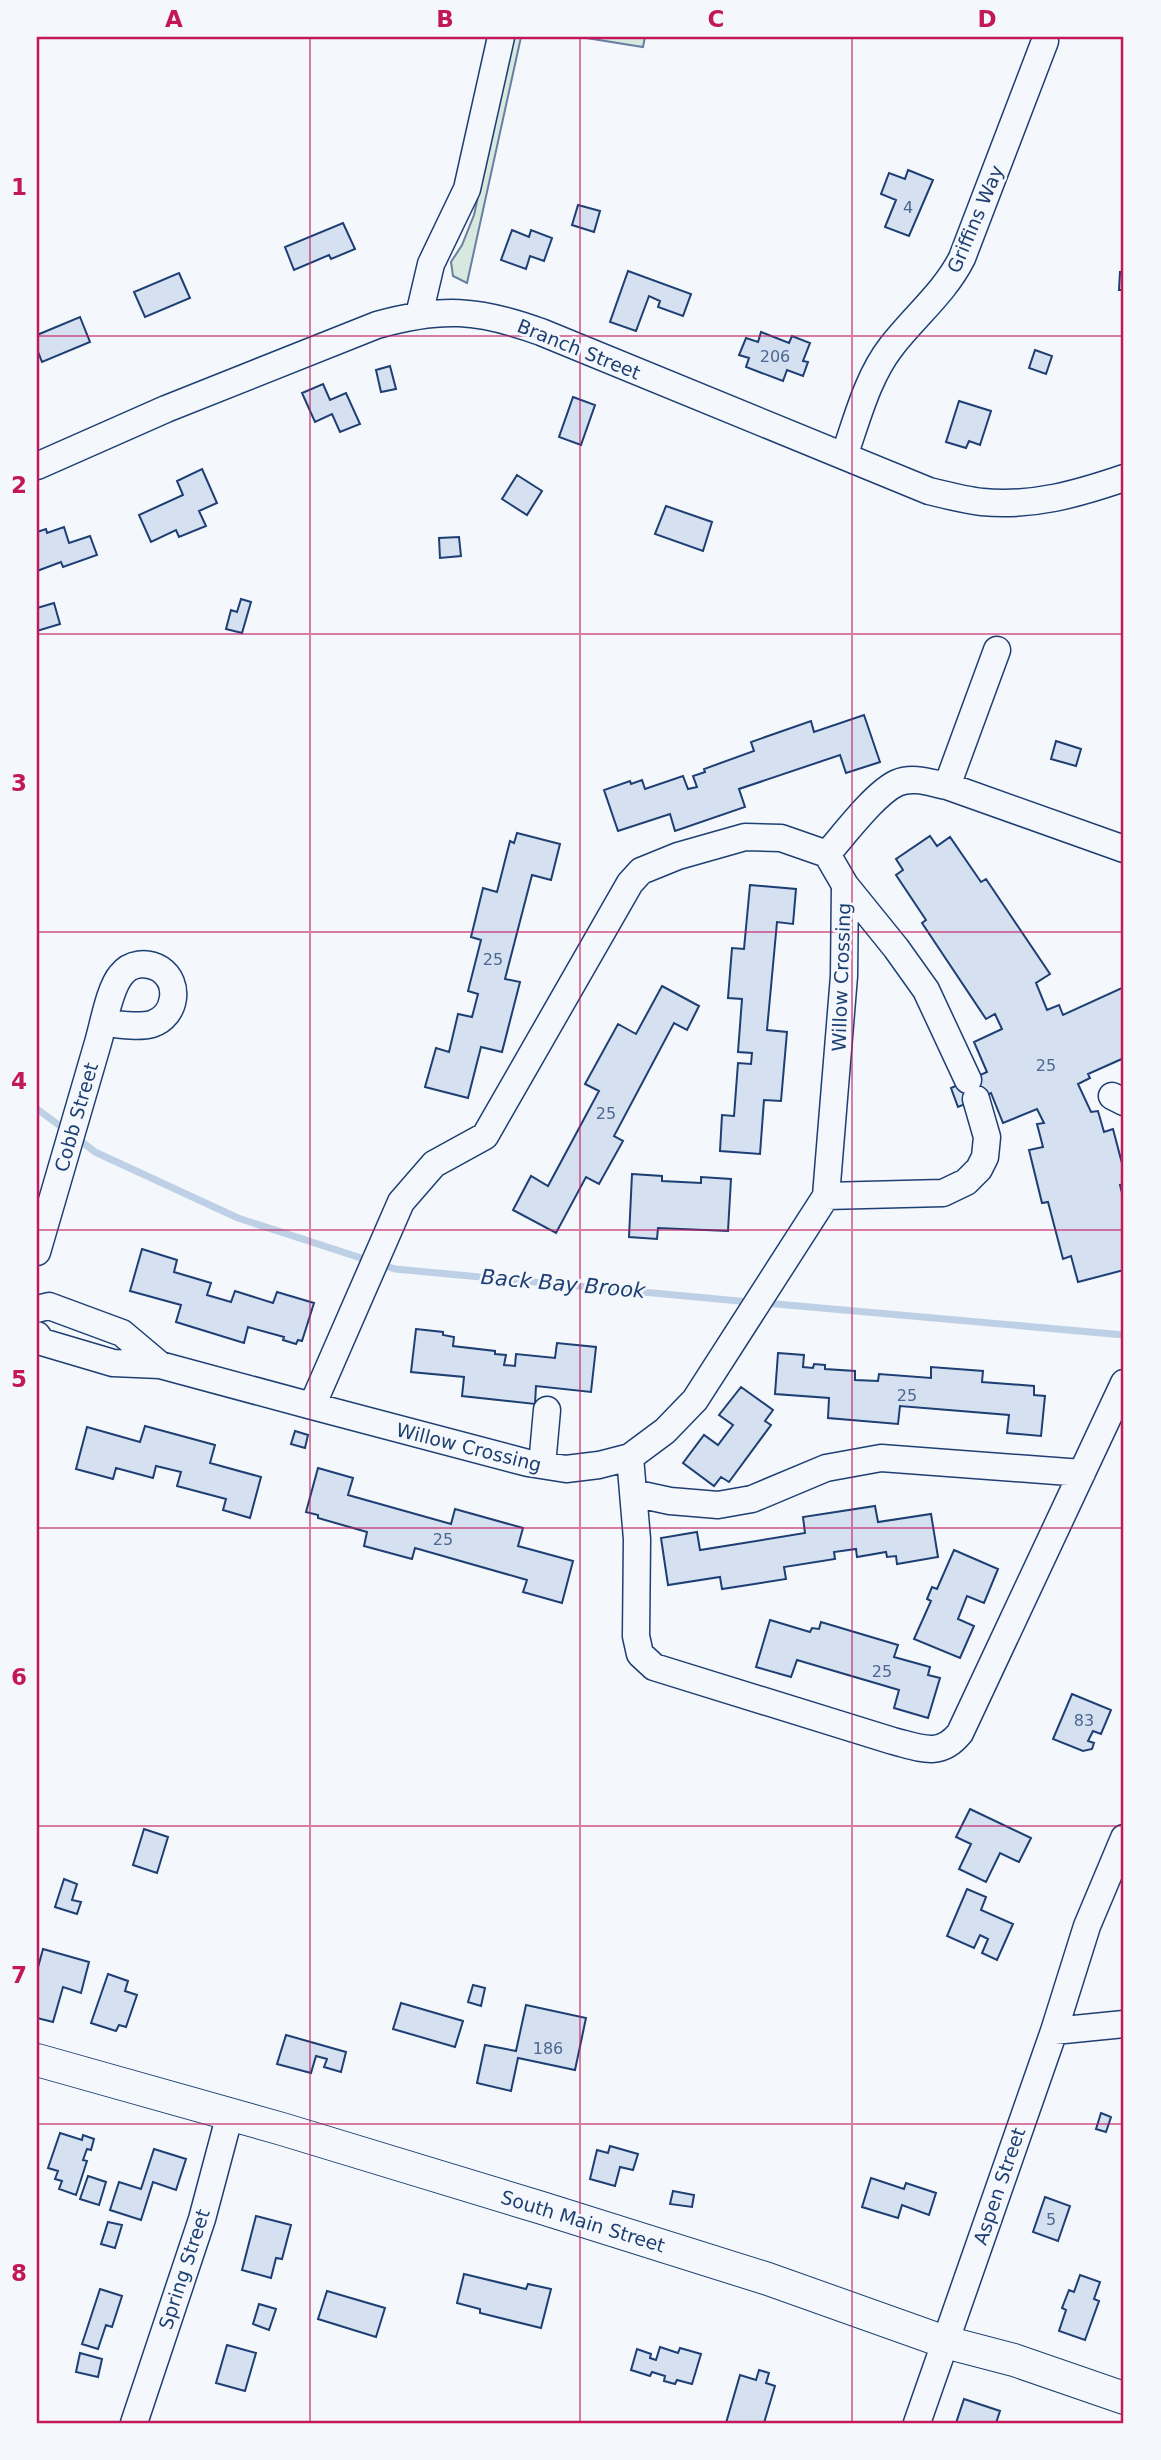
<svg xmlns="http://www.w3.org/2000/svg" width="1161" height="2460" font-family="'DejaVu Sans',sans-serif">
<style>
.green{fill:#d7e8df;stroke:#687fa3;stroke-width:2}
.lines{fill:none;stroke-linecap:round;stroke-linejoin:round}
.stream{stroke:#bed0e5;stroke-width:7}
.building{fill:#d5e0f0;stroke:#1d3f73;stroke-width:2}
.minor-casing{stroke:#1d3f73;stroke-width:29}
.major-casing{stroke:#1d3f73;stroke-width:34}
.minor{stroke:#f4f7fb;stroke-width:26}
.major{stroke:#f4f7fb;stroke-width:32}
.grid{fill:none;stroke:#c2185b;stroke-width:2;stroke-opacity:0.55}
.labels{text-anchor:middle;stroke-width:5;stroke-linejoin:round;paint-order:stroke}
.number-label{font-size:16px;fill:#4b6792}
.street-label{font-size:19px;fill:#1d3f73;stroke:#f4f7fb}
.water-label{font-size:21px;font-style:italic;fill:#1d3f73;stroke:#f4f7fb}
.neatline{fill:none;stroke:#c2185b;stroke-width:2.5}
.grid-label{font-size:23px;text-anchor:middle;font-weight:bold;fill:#c2185b}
</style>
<rect width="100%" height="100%" fill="#f4f7fb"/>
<path class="green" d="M513,37h8l-54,246 -14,-7 -2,-14 11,-17 12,-30z
M580,37h65l-2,10z"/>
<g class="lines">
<path class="stream" d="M37,1109l30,22
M77,1138l18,14 143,66 157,51 355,33
M765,1303l359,32"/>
</g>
<path class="building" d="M908,170l25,10 -24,56 -24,-9 11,-27 -15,-6 8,-21 16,6z
M578,205l22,6 -6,21 -22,-7z
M343,223l12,26 -24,10 -2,-4 -35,15 -9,-23z
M512,230l17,7 2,-7 21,8 -8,23 -14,-5 -4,13 -25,-9z
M628,271l63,23 -8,22 -25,-9 2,-6 -11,-5 -13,35 -26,-9z
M1120,272h4v18h-5z
M179,273l11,25 -45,19 -11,-25z
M80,317l10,25 -48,20 -5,-13v-14z
M761,332l28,11 3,-7 18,7 -7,18 5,1 -5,14 -16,-6 -4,11 -37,-14 3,-9 -10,-3 7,-17 12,4z
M1035,350l17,6 -6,18 -17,-6z
M390,366l6,23 -15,3 -5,-22z
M323,384l7,16 16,-7 14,31 -20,8 -8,-18 -17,8 -13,-29z
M573,397l22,8 -14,40 -22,-8z
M959,401l32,10 -11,34 -11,-4 -3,7 -20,-6z
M202,469l15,34 -18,8 7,15 -27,11 -3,-7 -25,12 -12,-27 44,-20 -6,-14z
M517,475l25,16 -15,24 -25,-16z
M666,506l46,16 -9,29 -48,-17z
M64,527l5,16 21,-7 7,19 -34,12 -2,-5 -24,9v-39l9,-3 1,4z
M459,537l2,19 -21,2 -1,-20z
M241,599l10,3 -9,31 -16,-4 5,-19 6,2z
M54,603l6,21 -23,7v-23z
M864,715l16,47 -34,11 -6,-18 -101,34 6,18 -70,24 -5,-17 -52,17 -14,-41 26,-9 1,3 11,-4 3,9 38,-13 5,13 9,-2 -4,-11 12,-4 -1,-3 50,-18 -3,-9 60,-21 3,11z
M1056,741l25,8 -5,17 -25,-7z
M517,833l43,11 -9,36 -19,-5 -27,104 15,3 -18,70 -21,-5 -13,51 -43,-11 11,-39 13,4 9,-38 14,3 6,-23 -10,-3 13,-51 -10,-3 12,-49 14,4 13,-51 4,2z
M930,836l7,10 13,-9 31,45 5,-3 64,95 -14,9 11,27 12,-5 4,10 61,-28v71l-36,16 2,4 -12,6 13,28 7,-1 6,21 9,-3 11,42v13l-4,1 4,16v69l-46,12 -7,-26 -8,3 -15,-57 -6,1 -13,-53 14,-3 -6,-23 7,-1 -7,-14 -34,14 -12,-30 -33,14 -7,-19 36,-16 -13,-30 28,-13 -7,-15 -9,5 -64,-96 4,-3 -30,-45 7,-5 -7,-11z
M750,885l46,4 -3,35 -16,-2 -10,108 20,2 -6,69 -17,-1 -4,54 -40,-3 2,-36 12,1 4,-53 13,1 1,-11 -14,-1 4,-53 -14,-1 4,-50 12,1z
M662,986l37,20 -12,24 -13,-7 -60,113 9,5 -24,43 -13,-7 -30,56 -43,-23 18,-34 17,10 51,-95 -14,-7 33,-60 18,10z
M632,1174l30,2v5l39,2v-6l30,2 -3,52 -70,-3 -1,11 -28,-2z
M142,1249l35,11 -3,12 37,11 -4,12 24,7 4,-11 38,12 4,-11 37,11 -12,38 -4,-1 -2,4 -13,-4 1,-3 -36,-10 -4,16 -68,-21 5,-17 -51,-14z
M416,1329l27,3v3l11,2 -1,9 42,5v3l11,1 -2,10 11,1 1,-12 39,4 2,-15 39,4 -5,45 -55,-6 -1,18 -73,-8 2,-19 -53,-5z
M778,1353l26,2 -1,12 10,1 1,-4 11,1v4l30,2v9l23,1 1,-7 52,4v-11l52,4 -1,11 52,4v9l11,1 -4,40 -34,-3 2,-18 -109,-9 -2,18 -70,-6 1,-20 -54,-4z
M741,1387l32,23 -8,11 6,4 -42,57 -8,-5 -7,9 -31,-23 21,-28 14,10 15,-20 -14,-10z
M145,1426l70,19 -5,18 51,14 -11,41 -27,-8 3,-11 -49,-13 4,-14 -25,-6 -3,12 -37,-10 -3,11 -37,-10 11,-42 53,15z
M295,1431l13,4 -3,13 -14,-4z
M318,1468l35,10 -5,17 103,29 4,-15 68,19 -5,18 55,15 -11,42 -39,-11 4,-12 -112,-32 -3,11 -48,-13 3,-14 -49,-14v-3l-12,-3z
M875,1506l3,16 53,-8 7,43 -41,7 -1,-8 -9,1 -1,-5 -29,5 -1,-8 -22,3 1,7 -51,8 2,12 -64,10 -2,-12 -52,8 -7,-47 36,-6 3,18 105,-17 -2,-16z
M954,1550l44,19 -14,34 -17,-7 -9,23 16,7 -14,32 -46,-19 17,-38 -4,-2 5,-12 5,2z
M770,1620l40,12 2,-4 7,1 2,-7 77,23 -4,12 36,10 -2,8 12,3 -12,40 -34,-10 5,-18 -102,-30 -6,17 -35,-10z
M1072,1694l39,16 -10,24 -8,-3 -5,10 6,2 -2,6 -9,2 -30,-12z
M970,1809l61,29 -12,24 -19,-9 -14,29 -27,-13 12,-25 -15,-7z
M144,1829l24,8 -11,36 -24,-8z
M64,1879l13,5 -5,16 9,2 -4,12 -22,-7z
M967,1889l19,8 -5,13 32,14 -16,36 -15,-7 6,-14 -8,-4 -6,13 -27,-12z
M43,1949l46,13 -8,31 -18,-6 -10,35 -16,-4v-47z
M108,1974l20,7 -3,10 12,4 -11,32 -7,-2 -3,6 -25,-8z
M473,1985l12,3 -4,18 -13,-4z
M401,2003l62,18 -8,26 -62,-18z
M526,2005l60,13 -11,52 -57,-12 -7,33 -34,-8 8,-38 31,6z
M286,2035l60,17 -5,20 -17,-5 3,-8 -11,-3 -5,17 -34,-9z
M1101,2113l10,4 -5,15 -10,-3z
M60,2133l22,7 1,-5 11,4 -3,11 -4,-1 -4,11 4,1 -11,34 -17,-6 3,-8 -7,-2 3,-8 -10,-3z
M610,2146l28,8 -5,16 -13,-3 -5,19 -25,-7 7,-29 11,3z
M154,2149l32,10 -10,31 -23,-8 -12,38 -31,-10 9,-28 22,7z
M88,2176l18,6 -7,23 -19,-6z
M871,2178l33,11 2,-6 30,10 -7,22 -27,-10 -4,13 -36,-11z
M673,2191l21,4 -2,12 -22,-3z
M1045,2197l25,9 -12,35 -25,-9z
M256,2216l35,9 -9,34 -6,-1 -5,20 -29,-8z
M108,2222l14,3 -7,23 -14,-4z
M464,2274l62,15 2,-5 23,5 -10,39 -61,-15v-4l-23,-6z
M1080,2275l20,7 -6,17 5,2 -14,39 -26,-9 7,-21 -4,-2 7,-18 5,2z
M100,2289l22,7 -10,31 -6,-2 -8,24 -16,-5z
M327,2291l58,17 -9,29 -58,-18z
M259,2304l17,5 -7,21 -16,-6z
M227,2345l29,8 -11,38 -29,-8z
M660,2347l18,6 2,-5 21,6 -9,30 -15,-4 -2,4 -11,-3 1,-5 -13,-4 -2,4 -19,-6 6,-21 14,5 -1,4 6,2z
M80,2353l22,6 -4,18 -22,-5z
M759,2370l10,3 -3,10 9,3 -11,37h-38l14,-48 16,5z
M964,2399l36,12 -4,12h-40z"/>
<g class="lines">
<defs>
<path id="minor" d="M419,315l12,-51 36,-75 34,-152
M844,456c13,-36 23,-78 47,-109 23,-30 54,-55 71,-89l83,-217
M37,466l129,-57 211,-84c64,-18 101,-16 164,7l388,159c17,4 35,9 53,11 50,5 95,-8 142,-24
M947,786l50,-136
M827,854c17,-19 48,-61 70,-71 16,-7 34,0 50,3l177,63
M845,885l51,63 30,42 42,90
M1112,1096l12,6
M826,1196l117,-3 23,-11 13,-13 6,-12 2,-20 -11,-38
M37,1252c20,-69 40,-138 60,-206 6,-19 12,-57 24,-71 9,-12 26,-14 39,-6 21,14 16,47 -8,55 -14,4 -34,0 -48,-1
M37,1309l12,-3 73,27 38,32
M37,1335l5,7 71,21 47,2 152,41 89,-204 33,-38 51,-28 145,-253 11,-12 37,-15 67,-19 36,1 46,16 18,31 -1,91 -18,220 -131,204 -30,31 -35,26 -31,8 -33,4 -38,-6 -216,-57
M630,1457l7,82 -1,97 4,18 14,13 239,74c28,7 47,17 67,-8l164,-350
M542,1465l5,-55
M633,1493l37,8 48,4 34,-6 74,-31 55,-10 201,15
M1054,2031l70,-7
M134,2423l68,-204 28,-105
M917,2423l137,-392 33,-105 37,-88"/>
<path id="major" d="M37,2060l245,69 260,79 226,71 177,63 69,18 110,38"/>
</defs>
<use href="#minor" class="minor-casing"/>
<use href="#major" class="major-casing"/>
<use href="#minor" class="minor"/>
<use href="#major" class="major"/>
</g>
<path class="grid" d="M310,37v2386M580,37v2386M852,37v2386M37,336h1087M37,634h1087M37,932h1087M37,1230h1087M37,1528h1087M37,1826h1087M37,2124h1087"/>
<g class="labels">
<g class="number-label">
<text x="908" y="213">4</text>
<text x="775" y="362">206</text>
<text x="493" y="965">25</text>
<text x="1046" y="1071">25</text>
<text x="606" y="1119">25</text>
<text x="907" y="1401">25</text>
<text x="443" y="1545">25</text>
<text x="882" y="1677">25</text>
<text x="1084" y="1726">83</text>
<text x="548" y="2054">186</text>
<text x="1051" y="2225">5</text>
</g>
<g class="street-label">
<text transform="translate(975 219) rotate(-67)" y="7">Griffins Way</text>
<text transform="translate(579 349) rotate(22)" y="7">Branch Street</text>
<text transform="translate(841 977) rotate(-88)" y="7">Willow Crossing</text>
<text transform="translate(76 1117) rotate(-74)" y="7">Cobb Street</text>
<text transform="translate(469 1447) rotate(14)" y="7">Willow Crossing</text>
<text transform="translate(999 2186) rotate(-71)" y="7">Aspen Street</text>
<text transform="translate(583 2221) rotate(17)" y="7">South Main Street</text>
<text transform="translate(184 2269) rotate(-72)" y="7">Spring Street</text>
</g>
<g class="water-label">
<text transform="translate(563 1284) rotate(5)" y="7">Back Bay Brook</text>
</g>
</g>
<rect width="1161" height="2460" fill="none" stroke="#f4f7fb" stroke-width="77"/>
<rect x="38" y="38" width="1084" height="2384" class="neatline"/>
<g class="grid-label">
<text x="174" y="27">A</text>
<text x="445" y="27">B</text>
<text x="716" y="27">C</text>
<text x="987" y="27">D</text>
<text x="19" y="195">1</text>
<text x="19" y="493">2</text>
<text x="19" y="791">3</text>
<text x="19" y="1089">4</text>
<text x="19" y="1387">5</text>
<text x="19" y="1685">6</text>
<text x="19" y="1983">7</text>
<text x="19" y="2281">8</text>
</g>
</svg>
